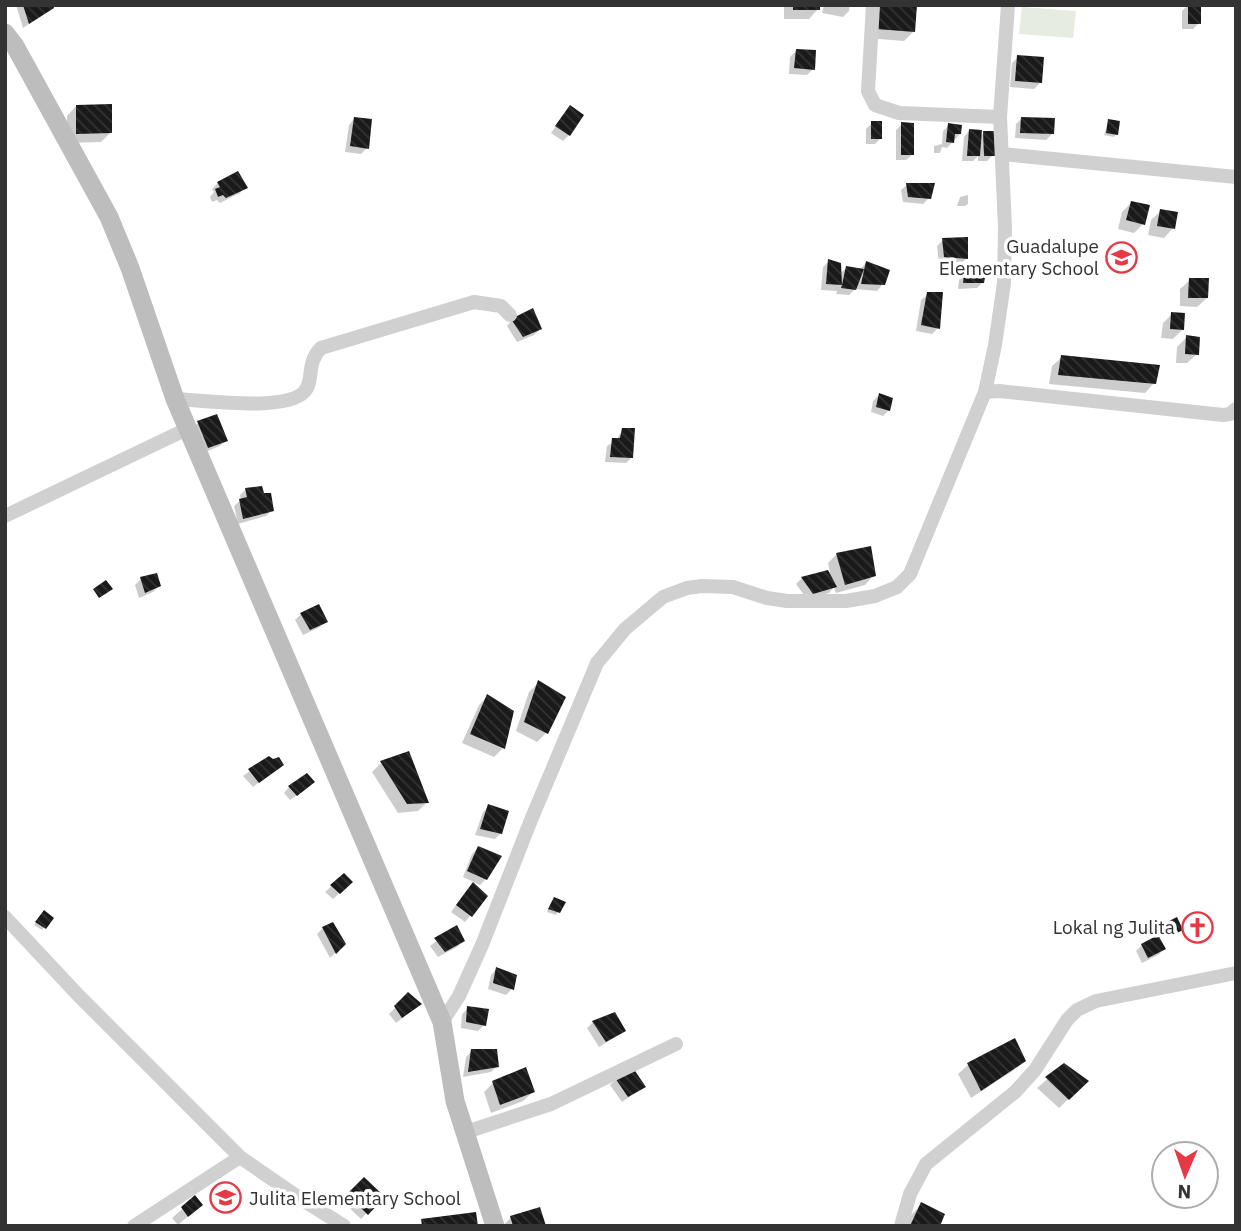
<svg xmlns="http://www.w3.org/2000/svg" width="1241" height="1231" font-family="'IBM Plex Sans',sans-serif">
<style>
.pitch{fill:#e6ecdf}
.shadow{fill:#0003}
.building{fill:url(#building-back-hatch)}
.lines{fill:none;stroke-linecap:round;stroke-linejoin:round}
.street{stroke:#d0d0d0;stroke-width:14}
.secondary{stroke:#bdbdbd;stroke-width:19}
.labels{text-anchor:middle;stroke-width:7;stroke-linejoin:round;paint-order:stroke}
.poi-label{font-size:19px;fill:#333;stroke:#fff;text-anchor:end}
</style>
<defs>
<pattern id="building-back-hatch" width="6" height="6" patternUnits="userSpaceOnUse" patternTransform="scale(1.75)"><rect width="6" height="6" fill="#1a1a1a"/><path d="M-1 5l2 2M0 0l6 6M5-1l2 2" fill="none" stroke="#333"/></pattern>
</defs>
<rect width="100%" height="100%" fill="#fff"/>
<path class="pitch" d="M1022,7l54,4 -3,27 -54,-4z"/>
<path class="shadow" d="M16,5h35l1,3 -29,20z
M784,5h34v4l-9,10h-25z
M824,5h26l-1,6 -6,6 -21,-4z
M870,5l44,26 -10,10 -37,-3z
M1188,5l11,18 -6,6h-11v-18z
M796,51l17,18 -6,6 -18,-1 1,-17z
M1018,57l22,26 -6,6 -24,-2 2,-24z
M76,106l35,26 -10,10 -33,1 -1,-27z
M570,107l-1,28 -6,6 -12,-8z
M1022,118l30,16 -6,6 -31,-2 1,-14z
M354,119l13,29 -6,6 -16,-2 4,-27z
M1109,120l7,14 -2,3 -10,-2z
M872,123l9,15 -6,6h-9v-15z
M902,124l10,31 -6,5h-10v-30z
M949,125l11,9 -13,14 -5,-1 -2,6h-6v-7l8,-2 1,-13z
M969,131l11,6 4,-4 9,22 -6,6h-9v-5l-5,5h-11l2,-24z
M218,183l27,4 -5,6 -20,10 -3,-3 -5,2 -2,-5 4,-5 -2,-3z
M907,185l22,13 -6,6 -20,-2 -2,-12z
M968,195v9l-3,2h-8l3,-9z
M1131,203l12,21 -9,9 -16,-4 4,-17z
M1161,211l12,17 -9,10 -16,-3 3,-15z
M943,240l23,19 -6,5 -21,-2 -2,-16z
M829,261l11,13 7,-7 12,3 7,-7 17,21 -6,7 -22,-2 -6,6 -13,-1 1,-3 -16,-1 2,-23z
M965,274l18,8 -6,6 -19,1 1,-9z
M1190,280l17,18 -10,9 -17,-1v-17z
M928,294l10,34 -6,6 -16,-3 5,-31z
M1172,314l10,16 -9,9 -12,-1 2,-15z
M512,320l28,9 -6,6 -17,7 -10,-16z
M1187,337l10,17 -10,9h-11l1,-16z
M1062,357l92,26 -9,10 -96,-9 3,-18z
M879,395l10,15 -6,6 -12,-4 2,-11z
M198,423l28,17 -6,6 -18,7 -10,-24z
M623,430l9,27 -6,6 -21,-1 2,-16 9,-6z
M246,489l26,21 -6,6 -28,8 -4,-18 7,-6 -1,-5z
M837,554l37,21 -9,10 -29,8 -2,-6 -5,6 -22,6 -11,-15 6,-6 28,-6 -2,-9z
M141,579l18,7 -6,6 -14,6 -4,-13z
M318,606l8,15 -6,6 -17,8 -8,-15 6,-6z
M538,683l8,50 -9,9 -21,-11 13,-39z
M488,696l15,52 -9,9 -32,-14 17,-38z
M408,754l19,48 -9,9 -20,2 -26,-41 9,-9z
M269,758l13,7 -29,22 -10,-11z
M289,787l18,1 -17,12 -6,-7z
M489,806l12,27 -6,6 -20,-4 8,-23z
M478,848l8,31 -6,6 -17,-8 9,-23z
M344,875l1,13 -12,11 -8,-7z
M467,890l3,26 -5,6 -14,-10z
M552,901l6,11 -2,3 -9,-3z
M45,912l6,7 -9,11 -8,-5z
M1170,923l11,7 -9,5 -5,-10z
M456,927l7,14 -6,6 -19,10 -8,-11z
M323,928l21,16 -14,14 -13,-24z
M1142,945l22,4 -6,6 -16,8 -6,-12z
M496,969l16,20 -6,6 -18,-6 3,-14z
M408,995l5,15 -17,13 -7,-9z
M468,1008l16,17 -6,6 -17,-3 1,-14z
M593,1022l31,9 -25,16 -12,-19z
M1014,1041l10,20 -10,9 -43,28 -13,-24 10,-9z
M472,1051l25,15 -6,6 -28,5 3,-20z
M1064,1065l22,17 -27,26 -22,-20z
M616,1079l28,8 -22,15 -12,-17z
M493,1083l40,9 -10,9 -32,12 -7,-21z
M364,1179l18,18 -21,22 -19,-18z
M195,1198l6,7 -23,20 -6,-7z
M921,1205l17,21h-32l6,-12z
M511,1217l33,9h-41z"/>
<path class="building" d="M23,5h30l1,3 -25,16z
M793,5h27v5h-27z
M878,5h39l-2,27 -39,-3z
M1188,5h13v19h-13z
M796,49l20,1 -1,20 -21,-2z
M1017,55l27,2 -2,26 -27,-2z
M112,104v29l-36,1v-29z
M570,105l14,10 -14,21 -15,-10z
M354,117l18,2 -3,30 -19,-3z
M1021,117l34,1 -1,16 -34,-1z
M1108,119l12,2 -2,14 -12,-2z
M871,121h11v18h-11z
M901,122l13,1v32h-13z
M948,123l14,2 -1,9h-6l-1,9 -8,-1z
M969,129l13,1 -2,26h-13z
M983,131h12v25h-11z
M238,171l10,17 -22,10 -3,-3 -5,2 -3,-8 5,-2 -3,-5z
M906,183h29l-4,16 -23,-2z
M1131,201l19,4 -5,20 -19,-5z
M1160,209l18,3 -3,17 -18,-3z
M968,237v22l-24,-2 -2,-19z
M828,259l13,4 1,22 4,-19 18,3 -8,21 -15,-2 1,-3 -16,-1z
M866,261l24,9 -5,15 -24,-1z
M987,267l-3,16h-21l1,-10z
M1189,278h20l-1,20h-20z
M927,292h16l-3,37 -19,-4z
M533,308l9,21 -19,8 -12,-18z
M1171,312l14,1 -1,17 -14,-1z
M1186,335l14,2 -1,18 -14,-1z
M1061,355l99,10 -4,19 -98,-9z
M879,393l14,5 -3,13 -14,-4z
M217,414l11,27 -20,7 -11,-27z
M622,428h13l-2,30 -23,-1 2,-19h8z
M262,486l2,7h7l3,18 -31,8 -4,-20 8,-2 -2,-9z
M871,546l5,30 -31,9 -9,-32z
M828,570l9,17 -24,7 -12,-17z
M157,573l4,13 -16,7 -5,-16z
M106,580l7,9 -14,9 -6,-9z
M319,604l9,18 -18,8 -10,-17z
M538,680l28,17 -18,37 -24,-12z
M487,694l27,17 -9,38 -35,-15z
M409,751l20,52 -22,1 -27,-43z
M269,756l4,3 6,-2 5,8 -25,18 -11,-14z
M307,773l8,9 -18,14 -9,-10z
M488,804l21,7 -7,23 -22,-5z
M478,846l24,10 -15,24 -20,-9z
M344,873l9,9 -13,12 -10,-9z
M473,882l15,14 -16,21 -16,-12z
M554,897l12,5 -6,11 -12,-4z
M44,910l10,8 -8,11 -11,-7z
M1177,917l6,13 -8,4 -6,-13z
M333,922l13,22 -10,10 -14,-27z
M457,925l8,16 -20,11 -11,-14z
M1158,935l8,14 -18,9 -7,-14z
M496,967l21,8 -3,15 -21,-7z
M408,992l14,12 -20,14 -8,-12z
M467,1006l22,3 -3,17 -20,-4z
M615,1012l11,19 -20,11 -14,-21z
M1015,1038l11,23 -45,30 -14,-28z
M471,1049h26l2,18 -31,5z
M1064,1063l25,18 -20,19 -24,-23z
M526,1067l9,25 -35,13 -8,-24z
M633,1068l13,19 -18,10 -13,-19z
M364,1177l21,20 -17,18 -21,-21z
M195,1195l8,10 -15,12 -7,-10z
M921,1202l24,12 -5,12h-30z
M540,1207l6,19h-33l-3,-10z
M476,1212l2,14h-56l-1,-7z"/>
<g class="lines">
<path class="street" d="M873,5l-5,86 7,14 24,8 101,4
M1002,154l234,23
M985,392l14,-1 224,24 7,-1 6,-5
M175,399c28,1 110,13 129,-7 11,-11 1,-28 17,-44l153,-46 27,4 9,9
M5,516l184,-88
M5,917l74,79 161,161 55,38 49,31
M442,1022l17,-26 23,-51 49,-125 66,-157 28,-34 38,-32 24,-9 15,-2 31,1 34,11 20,3h59l29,-5 22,-9 13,-13 75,-182 10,-47 9,-62 1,-55 -5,-111 8,-112
M466,1132l85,-28 125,-60
M134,1226l106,-69
M901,1226l9,-32 16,-30 89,-72 20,-22 32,-50 10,-10 19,-9 140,-28"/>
<path class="secondary" d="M5,33l10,13 94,171 21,51 45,131 267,623 13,79 40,125"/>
</g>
<defs>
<symbol id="school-ring" viewBox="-11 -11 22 22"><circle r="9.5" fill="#fff" stroke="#e63946" stroke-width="1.5"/><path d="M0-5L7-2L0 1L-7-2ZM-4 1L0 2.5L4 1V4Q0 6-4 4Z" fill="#e63946"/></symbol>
<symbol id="church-ring" viewBox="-11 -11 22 22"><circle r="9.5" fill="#fff" stroke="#e63946" stroke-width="1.5"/><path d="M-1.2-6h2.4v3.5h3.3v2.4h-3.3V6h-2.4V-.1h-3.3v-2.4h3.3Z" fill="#e63946"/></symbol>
</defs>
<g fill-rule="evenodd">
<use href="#school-ring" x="1104" y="240" width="35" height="35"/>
<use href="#church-ring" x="1180" y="910" width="35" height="35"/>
<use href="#school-ring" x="208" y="1180" width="35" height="35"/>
</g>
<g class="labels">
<g class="poi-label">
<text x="1099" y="253">Guadalupe<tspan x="1099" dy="22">Elementary School</tspan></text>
<text x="1175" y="934">Lokal ng Julita</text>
<text x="249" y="1205" text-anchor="start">Julita Elementary School</text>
</g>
</g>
<rect width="1241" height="1231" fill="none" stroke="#333333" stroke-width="14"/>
<g transform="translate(1185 1175) rotate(182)"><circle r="33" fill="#ffffff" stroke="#adadad" stroke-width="2"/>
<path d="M0-5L12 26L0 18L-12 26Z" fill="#e63946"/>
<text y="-10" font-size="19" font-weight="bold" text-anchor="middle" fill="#333333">N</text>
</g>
</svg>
